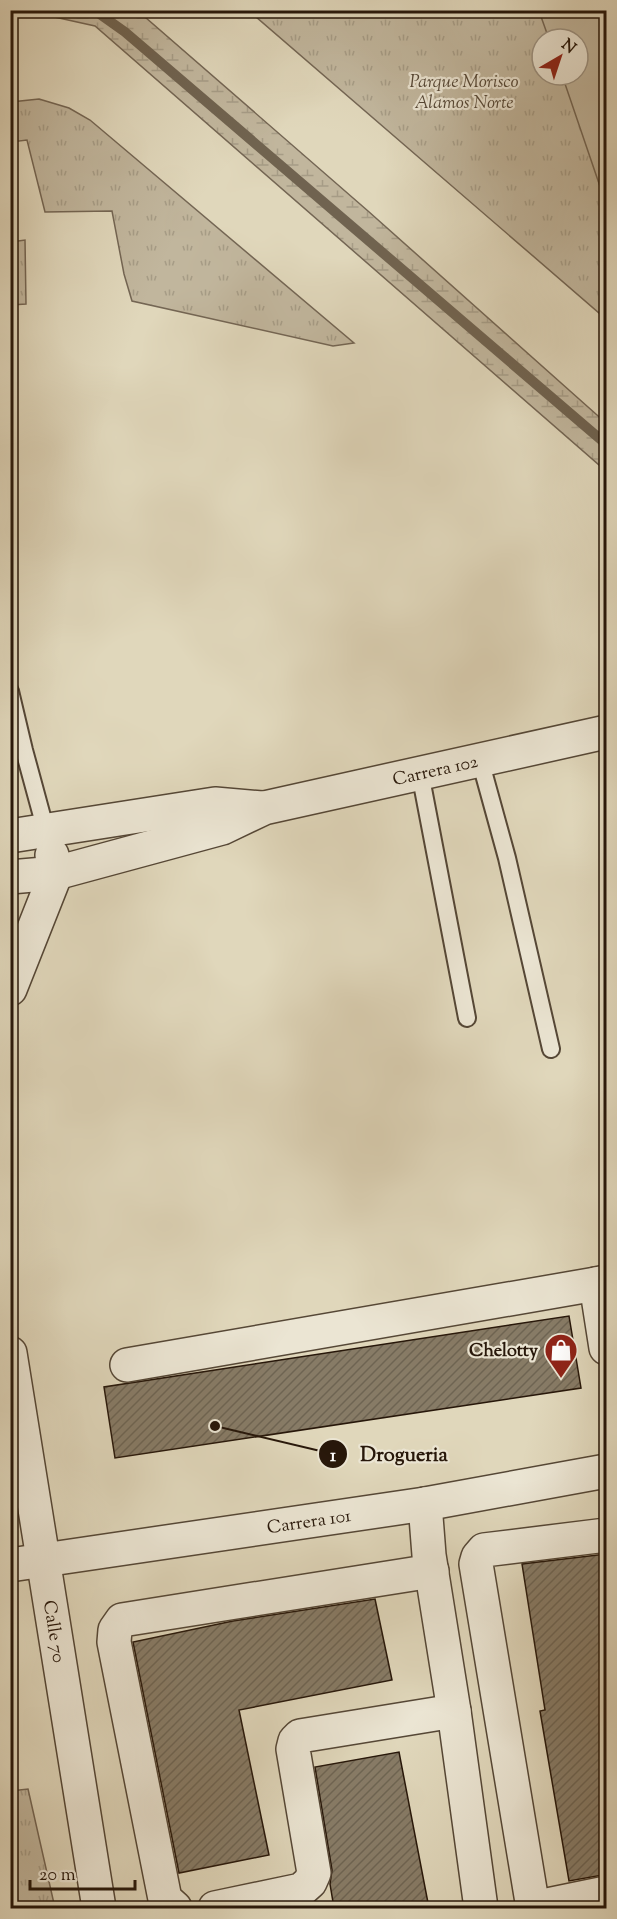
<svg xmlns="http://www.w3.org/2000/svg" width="617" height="1919" font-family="'Sorts Mill Goudy',serif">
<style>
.grass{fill:url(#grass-tufts);stroke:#746654;stroke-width:1.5;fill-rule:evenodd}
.wetland{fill:url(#wetland-marsh);stroke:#746654;stroke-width:1.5}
.pitch{fill:#c1b69d;stroke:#746654;stroke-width:1.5}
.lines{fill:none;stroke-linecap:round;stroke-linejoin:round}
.stream{stroke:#706350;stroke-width:10}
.building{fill:url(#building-hatch);stroke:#27170a;stroke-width:1.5}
.service-casing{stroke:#554736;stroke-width:20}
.minor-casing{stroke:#554736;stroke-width:36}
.tertiary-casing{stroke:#554736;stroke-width:36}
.service{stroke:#ebe5d3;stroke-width:16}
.minor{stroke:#ebe5d3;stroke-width:33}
.tertiary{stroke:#ebe5d3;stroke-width:33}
.labels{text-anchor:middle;stroke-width:4.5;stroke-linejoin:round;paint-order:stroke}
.park-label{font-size:18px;font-style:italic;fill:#554736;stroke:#ebe5d3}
.street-label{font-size:18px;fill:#27170a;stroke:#ebe5d3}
.poi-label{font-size:18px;font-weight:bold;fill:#27170a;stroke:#ebe5d3;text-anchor:end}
.leader{fill:none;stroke:#27170a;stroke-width:2}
.callout-dot{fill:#27170a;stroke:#ebe5d3;stroke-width:2}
.mark-label{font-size:18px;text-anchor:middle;font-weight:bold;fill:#fff}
.callout-label{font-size:20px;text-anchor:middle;font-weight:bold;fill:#27170a;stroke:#ebe5d3;stroke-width:4.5;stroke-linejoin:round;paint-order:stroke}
</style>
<defs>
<pattern id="grass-tufts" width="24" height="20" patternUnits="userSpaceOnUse" patternTransform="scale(1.5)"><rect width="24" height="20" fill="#c1b69d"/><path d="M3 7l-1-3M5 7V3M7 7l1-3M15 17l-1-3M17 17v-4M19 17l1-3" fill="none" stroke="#a69c86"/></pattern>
<pattern id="wetland-marsh" width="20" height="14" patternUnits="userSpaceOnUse" patternTransform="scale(1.5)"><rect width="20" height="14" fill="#c1b69d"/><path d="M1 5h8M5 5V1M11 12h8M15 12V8" fill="none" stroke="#a69c86"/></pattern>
<pattern id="building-hatch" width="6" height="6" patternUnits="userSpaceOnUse" patternTransform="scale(1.5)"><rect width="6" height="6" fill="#877b66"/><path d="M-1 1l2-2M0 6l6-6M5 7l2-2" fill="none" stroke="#6e6452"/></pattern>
</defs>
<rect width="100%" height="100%" fill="#e0d7bb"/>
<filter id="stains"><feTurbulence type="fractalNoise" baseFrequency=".00333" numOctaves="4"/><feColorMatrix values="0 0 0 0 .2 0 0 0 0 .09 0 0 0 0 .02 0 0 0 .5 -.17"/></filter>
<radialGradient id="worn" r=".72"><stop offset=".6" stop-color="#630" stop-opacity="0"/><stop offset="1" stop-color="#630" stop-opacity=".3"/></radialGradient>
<path class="grass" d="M268,10l338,1v308l-351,-303zM542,39h36v36h-36z
M39,99l30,9 21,12 264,223 -21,3 -201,-45 -8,-27 -12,-63 -67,1 -18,-72 -16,2v-40z
M25,240l1,64 -15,1v-63z
M28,1789l27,119h-44v-117z"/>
<path class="wetland" d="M10,11h128l230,200 238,212v48l-511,-445 -45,-10h-39z"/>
<path class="pitch" d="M539,11h67v193l-44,-129h16v-36h-29z"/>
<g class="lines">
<path class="stream" d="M94,10l31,22 481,412"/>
</g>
<path class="building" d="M569,1316l12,72 -466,70 -11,-71z
M606,1554v310l-4,1 1,10 -34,6 -29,-170 5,-1 -23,-146z
M375,1599l17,81 -153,30 30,145 -90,18 -46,-231 100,-21z
M399,1752l30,156h-95l-4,-24 2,-14 -17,-103z"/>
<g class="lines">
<defs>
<path id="service" d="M10,691l14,59 22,81
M480,760l27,98 44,191
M420,773l47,245"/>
<g id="minor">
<path d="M10,836l205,-32 47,4"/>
<path id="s1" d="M10,877l46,-4 166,-45 42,-20 342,-76"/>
<path d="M10,989l46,-116 -4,-18"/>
<path d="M606,1282l-10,2 10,64"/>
<path id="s2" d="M10,1353l89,555"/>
<path d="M127,1365l469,-81"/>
<path d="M425,1504l4,51 25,156 27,197"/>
<path d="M175,1908l-10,-9 -51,-257 1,-12 7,-10 310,-49"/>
<path d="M215,1908l86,-18 9,-8 4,-9 -21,-124 2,-8 5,-5 154,-25"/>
<path d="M533,1908l-57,-344 2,-7 6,-7 122,-15"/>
<path d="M533,1908l73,-15"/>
</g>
<g id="tertiary">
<path id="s3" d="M10,1565l415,-61 181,-33"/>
</g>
</defs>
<use href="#service" class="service-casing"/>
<use href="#minor" class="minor-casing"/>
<use href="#tertiary" class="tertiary-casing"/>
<use href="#service" class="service"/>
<use href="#minor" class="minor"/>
<use href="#tertiary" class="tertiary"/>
</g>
<defs>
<symbol id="shop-pin" viewBox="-11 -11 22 30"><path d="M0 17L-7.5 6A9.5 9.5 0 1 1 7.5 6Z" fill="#8f2418" stroke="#ebe5d3"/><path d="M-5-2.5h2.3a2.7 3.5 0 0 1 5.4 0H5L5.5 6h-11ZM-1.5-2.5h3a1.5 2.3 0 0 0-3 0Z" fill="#fff"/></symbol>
</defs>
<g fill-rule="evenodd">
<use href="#shop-pin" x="542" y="1331" width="38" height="52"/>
</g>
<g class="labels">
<g class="park-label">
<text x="464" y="87">Parque Morisco<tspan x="464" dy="21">Alamos Norte</tspan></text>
</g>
<g class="street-label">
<text dy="6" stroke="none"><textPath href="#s1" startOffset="440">Carrera 102</textPath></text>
<text dy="6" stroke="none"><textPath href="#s3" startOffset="302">Carrera 101</textPath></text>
<text dy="6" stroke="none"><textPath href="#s2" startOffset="282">Calle 70</textPath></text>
</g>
<g class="poi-label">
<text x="538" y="1356">Chelotty</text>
</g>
</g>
<path class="leader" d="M215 1426L333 1454"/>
<g class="callout-dot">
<circle cx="215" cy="1426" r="6"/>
<circle cx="333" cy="1454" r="15"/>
</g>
<g class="mark-label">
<text x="333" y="1461">1</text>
</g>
<g class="callout-label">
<text x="404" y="1461">Drogueria</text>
</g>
<rect width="617" height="1919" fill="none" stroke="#e0d7bb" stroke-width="36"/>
<rect x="12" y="12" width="593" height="1895" fill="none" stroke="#27170a" stroke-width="3"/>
<rect x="18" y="18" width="581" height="1883" fill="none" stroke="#27170a" stroke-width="1.5"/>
<g transform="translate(560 57) rotate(39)"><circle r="28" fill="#ebe5d3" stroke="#9d9383" stroke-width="1.5"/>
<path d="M0-4.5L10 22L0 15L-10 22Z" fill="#8f2418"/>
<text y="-9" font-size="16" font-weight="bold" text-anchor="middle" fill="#27170a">N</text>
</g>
<path d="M30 1880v9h105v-9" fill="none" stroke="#27170a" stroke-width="3"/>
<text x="39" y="1880" font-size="18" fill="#27170a" stroke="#ebe5d3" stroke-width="4.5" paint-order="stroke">20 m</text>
<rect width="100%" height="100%" filter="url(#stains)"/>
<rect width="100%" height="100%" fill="url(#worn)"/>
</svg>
